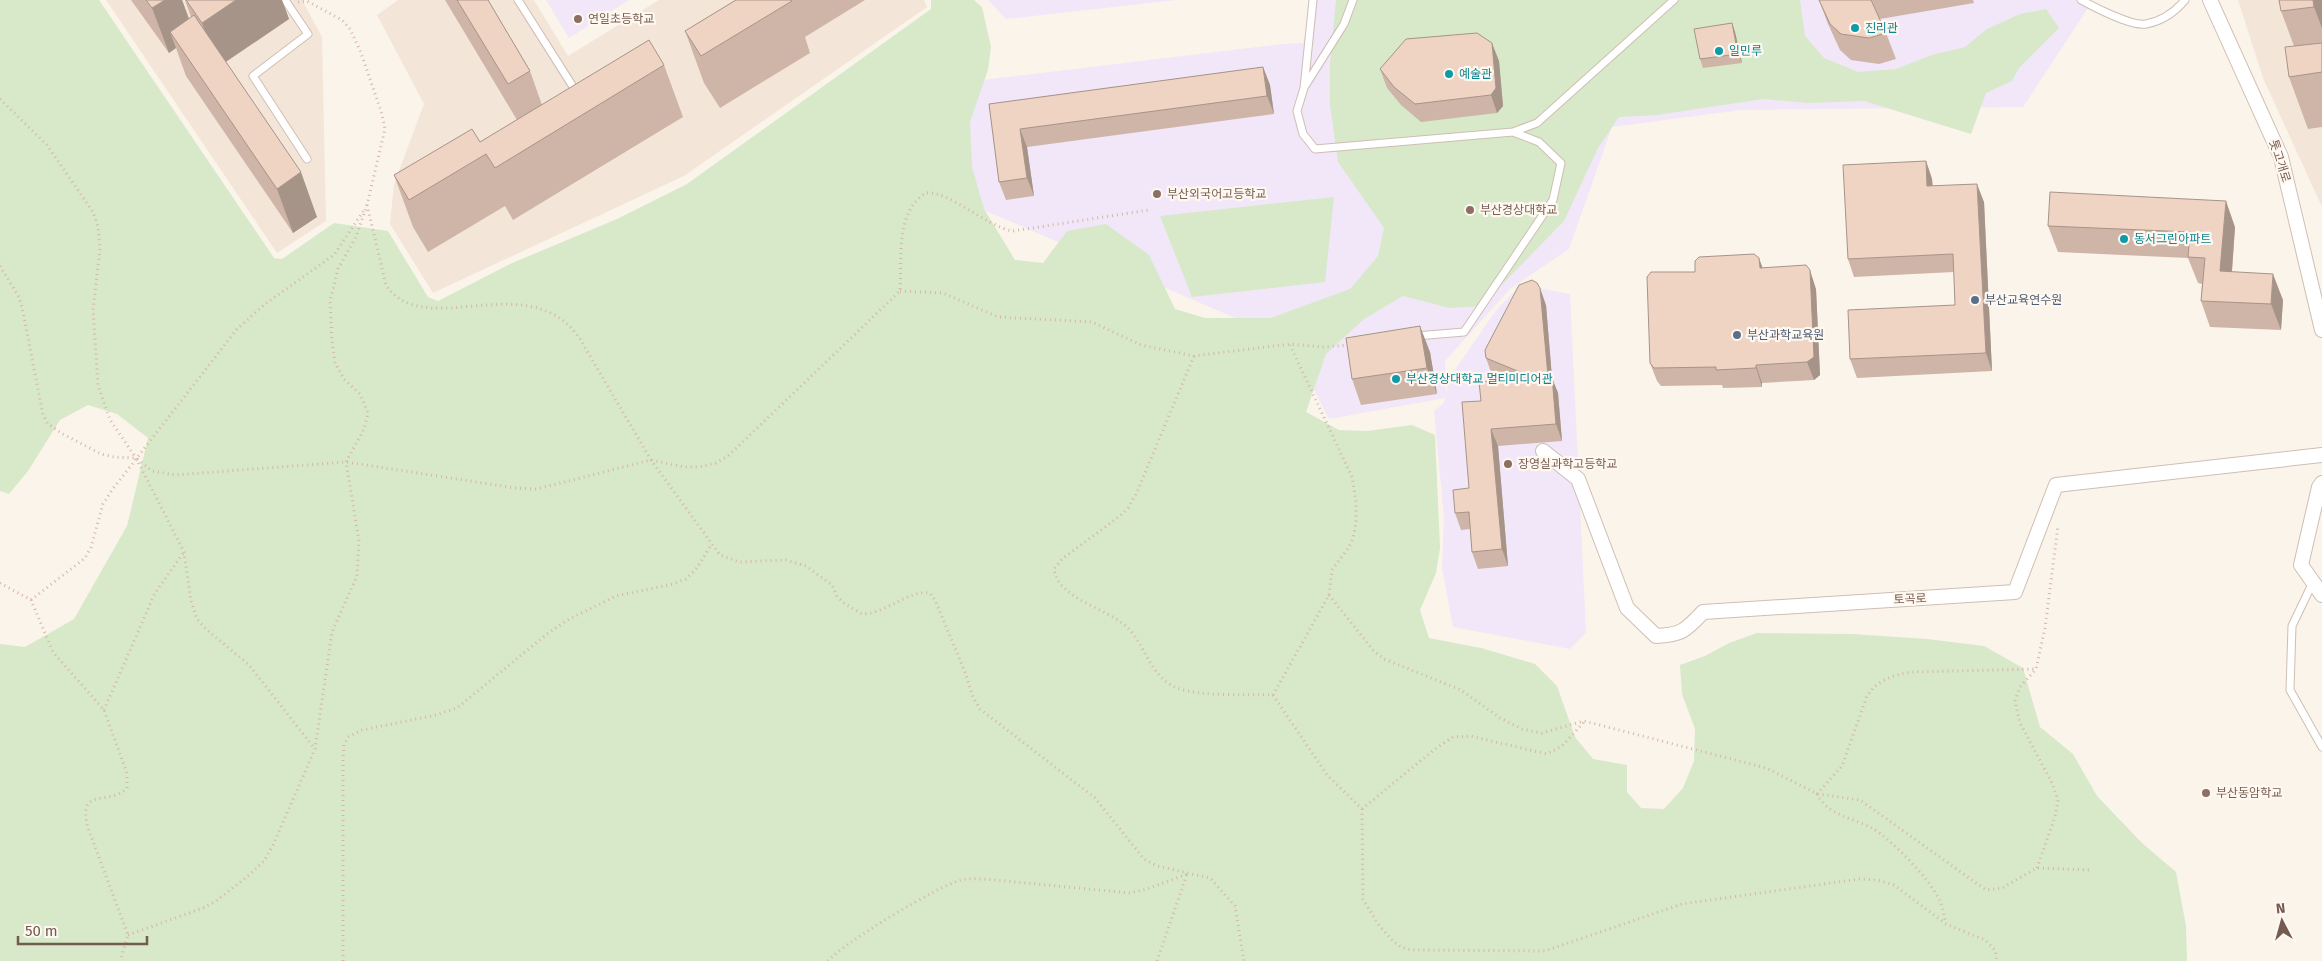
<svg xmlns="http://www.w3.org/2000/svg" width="2322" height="961" font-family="'Fira Sans','Noto Sans KR',sans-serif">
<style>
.residential{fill:#f3e6d9}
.education{fill:#f1e7f8}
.green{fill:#d7e9c9}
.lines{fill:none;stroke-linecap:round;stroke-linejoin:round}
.lane-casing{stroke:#cfbeb3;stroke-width:9}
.street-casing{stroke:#cfbeb3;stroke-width:16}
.path{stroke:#d5b6a6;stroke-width:3;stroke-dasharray:1 4;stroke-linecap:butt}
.lane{stroke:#fff;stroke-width:7}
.street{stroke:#fff;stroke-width:14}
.wall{fill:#ceb5a8}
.shaded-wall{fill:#a79488}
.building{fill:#efd3c3;stroke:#a79488}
.education-dot{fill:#8d6e63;stroke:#fef8f1;stroke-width:2}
.culture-dot{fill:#0f9aa8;stroke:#fef8f1;stroke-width:2}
.service-dot{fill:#5c6f8a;stroke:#fef8f1;stroke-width:2}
.labels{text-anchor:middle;stroke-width:4.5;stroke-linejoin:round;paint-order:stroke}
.education-label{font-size:12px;fill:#785e54;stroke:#fef8f1;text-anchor:start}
.culture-label{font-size:12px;fill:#0d838f;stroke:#fef8f1;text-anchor:start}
.street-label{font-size:12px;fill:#755a4f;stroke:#fef8f1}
.service-label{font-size:12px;fill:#4e5e75;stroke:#fef8f1;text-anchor:start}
</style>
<rect width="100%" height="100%" fill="#fbf4ea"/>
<path class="residential" d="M106,0h196l20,37 4,184 -49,32z
M398,0h136l34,56 91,-56h265l3,7 -243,169 -251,117 -43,-69 4,-40 30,-80 -47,-89z
M2238,0h84v207l-59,-129z"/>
<path class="education" d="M546,0h83l-60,38z
M988,0h188l-170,19z
M1315,0h766l9,5 -67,102 -282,3 -129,17 -43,122 -58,39 -66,73 1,32 4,-16 47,-68 20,-20 21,-1 32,6 16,339 -16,16 -117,-22 -11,-59 2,-51 -10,-106 10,-8 1,-5 -116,21 -40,-78 -315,-135 -17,-123 326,-39 20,-1z"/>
<path class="green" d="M0,0h99l175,258 8,1 52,-36 54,8 40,66 10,4 72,-37 107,-45 70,-35 244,-175v-9h43l8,7 9,40 -3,23 -18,52 2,45 12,42 31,51 28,3 24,-32 39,-7 43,31 26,54 30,9h66l79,-29 28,-33 6,-28 -46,-66 -8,-57v-41l6,-64h464l5,36 19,22 34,14 38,-3 36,-14 33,-8 22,-18 33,-15 26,-5 13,19 -40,40 -7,13 -26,12 -15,41 -107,-33 -56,2 -45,-4 -106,16 -38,2 -21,31 -34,73 -83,85 -31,2 -47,-12 -39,23 -38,35 -20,58 33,18 28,1 45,-6 23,10 5,113 -4,25 -16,37 9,28 52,10 54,16 22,22 18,51 18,22 34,6v27l14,16 23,1 19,-21 11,-27 1,-32 -13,-35 -2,-29 25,-9 24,-13 28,-10 95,1 75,5 57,7 39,22 17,59 33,27 24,42 45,47 34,29 10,54 1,35h-2187v-317l25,3 49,-28 53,-93 21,-88 -31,-24 -29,-9 -28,15 -32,51 -19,23 -9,-3z
M1334,197l-9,85 -133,15 -32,-81z"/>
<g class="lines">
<defs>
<path id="lane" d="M285,0l23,34 -55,42 54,83
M518,0l59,93
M1313,0l-9,88 -7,23 6,23 12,15 198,-17 24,-9 137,-123
M2081,0c13,7 52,27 65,24 16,-3 29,-12 39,-24
M1305,86l39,-62 9,-24
M1416,336l48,-4 89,-132 8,-37 -22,-21 -26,-10
M2313,582l-21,44 -2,64 32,57"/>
<path id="street" d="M2210,0l71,157 41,173
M1543,451l35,28 49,129 29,28c26,-1 30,-6 47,-24l312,-20 41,-107 266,-30
M2322,483l-3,4 -18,78 21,30"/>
</defs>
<use href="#lane" class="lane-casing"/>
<use href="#street" class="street-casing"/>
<path class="path" d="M0,99l47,46 46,67 5,14 2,22 -7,62 5,75 12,35 26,38 48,94 7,49 6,18 9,10 43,36 66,84
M367,205l19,80c38,58 144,-21 194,54l71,121 69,95 19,7 47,-2 20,6 26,19 5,11 8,8 17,10c24,0 45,-24 68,-21l5,7 30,72 8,25 7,12 115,89 49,61 13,7 53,12 25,28 9,55
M0,266l19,31 3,10 21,108 5,9 15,10 38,20 13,3 22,1 16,13 23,4 171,-13 169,26 22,1 114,-29 33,7h15l17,-4 12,-7 172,-165c2,-31 -5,-80 26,-98 22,-3 61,34 87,38l136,-21
M900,291l43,2 55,24 94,5 49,23 53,11 96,-12 32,3 29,-2
M1194,356l-57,136 -9,16 -8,8 -58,43 -8,10c4,30 53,39 73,58 19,19 23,50 50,61 24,9 70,6 96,7
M0,583l31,17 22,52 51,58 23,63v15c-18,19 -50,-3 -39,40l40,107 -8,26
M1329,595l44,55 11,9 77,31 39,28 22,11 20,4 42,-12 182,47 52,26 42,6 126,90 16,-2 35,-20 55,2
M31,600l54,-42 6,-11 12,-43 9,-14 125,-161 28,-25 69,-49 30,-45
M1273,695l54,80 35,34 1,90 15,25 15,17 8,6 10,3 134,1 137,-47 177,-25 18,1 17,5 52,39 39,16 10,10 2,11
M1273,695l56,-100 3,-25 17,-23 4,-9 3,-14v-22l-4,-25 -62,-132
M104,710l51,-117 29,-41
M1817,794l25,-28 25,-70c10,-16 26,-21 45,-24l124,-3
M1817,794c10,21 36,24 55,34 19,11 59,52 68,73 3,7 4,15 6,22
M1362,809l73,-60 18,-12 17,-1 77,18 15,-8 22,-24
M2037,868l18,-51 3,-17 -6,-17 -32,-60 -5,-22 5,-14 16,-18 9,-41 13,-102
M128,935l75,-27 13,-7 32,-25 16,-15 9,-16 42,-96 17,-117 25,-56 2,-35 -13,-79 18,-33 4,-16 -8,-19 -16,-15 -9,-16 -3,-22 -2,-40 8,-32 18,-32 11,-32 18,-76 -3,-15 -22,-64 -10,-21 -8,-9 -35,-19 -9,1
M343,961v-201l1,-15 4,-8 14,-7 74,-15 21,-7 90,-74 22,-15 47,-23 57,-12 13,-5 11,-11 14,-23
M828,961c14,-17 111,-76 133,-81 8,-2 16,-1 23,-1l146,14 17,-4 40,-15
M1157,961l30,-87"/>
<use href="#lane" class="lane"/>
<use href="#street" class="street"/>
</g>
<path class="wall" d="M131,0h51l7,19 2,-2 -6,-17h97l7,19 -63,43 91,155 -24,16 -107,-157 -10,-28 -7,5z
M445,0h43l42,71 12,34 122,-40 19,52 -170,103 -8,-14 -77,46 -15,-25 -19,-52 86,-33 37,-22z
M736,0h129l-60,37 5,16 -90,55 -16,-25 -19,-52z
M1819,0h154l1,3 -94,16 6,14 10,26 -17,5 -28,-4 -11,-10 -12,-26z
M2322,0v127l-14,2 -19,-52 5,-31 -13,-35z
M1732,23l3,9 7,31 -39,5 -3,-9z
M1499,61l4,45 -6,7 -76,9 -20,-17 -14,-17 -7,-19z
M1263,67l7,18 4,29 -247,33 7,49 -28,4 -7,-18 -10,-78z
M1926,161l6,18 1,7 51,16 8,169 -135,7 -7,-19 105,-54 -1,-33 -100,5 -6,-18z
M2048,226l187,1 -3,45 51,28 -2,30 -71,-3 -9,-26 1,-17 -4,-1 -10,-25 -130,-6z
M1763,268l53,21 4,86 -6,5 -52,3v4l-39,1 -1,-3 -61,1 -4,-5 -7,-18 45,-91z
M1546,305l6,73 6,15 4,48 -64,5 10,120 -30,3 -6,-17 -2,-23 -9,1 -6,-17 14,-25 12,-87 22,-21 -11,-5 -6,-17z
M1430,352l7,42 -76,11 -9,-26z"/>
<path class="shaded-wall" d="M165,0h17l13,35 -25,-3 6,16 -7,5 -17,-45z
M236,0h46l7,19 -71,48 -16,-44z
M2313,0h9v28l-8,-21z
M1732,23l3,9 7,31 -4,-9z
M1492,43l7,18 4,45 -6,7 -6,-18z
M1263,67l7,18 4,29 -7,-18z
M1020,129l7,18 7,49 -7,-18z
M1926,161l6,18 1,26 -6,-19z
M301,172l16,45 -24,16 -16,-44z
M1977,184l7,18 8,169 -6,-18z
M2226,201l9,26 -5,70 -10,-26z
M1759,258l7,19 -6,-9z
M1810,270l6,19 4,86 -6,5 -7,-18z
M2273,274l10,26 -2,30 -10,-26z
M1540,288l6,17 6,73 6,15 4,48 -6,-17 -8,-48z
M1420,326l10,26 7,42 -10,-26z
M1756,365l6,18v4l-6,-19z
M1491,429l7,17 10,120 -6,-17z"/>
<path class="building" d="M146,0h19l-13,8z
M186,0h50l-34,23z
M457,0h31l42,71 -22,13z
M736,0h55l1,1 -91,55 -16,-25z
M1819,0h52l15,33 -17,5 -28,-4 -11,-10z
M2279,0h34l1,7 -33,4z
M194,15l107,157 -24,17 -107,-157z
M1732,23l6,31 -38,5 -6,-30z
M1477,33l15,10 4,45 -5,7 -76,9 -21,-17 -14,-18 26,-30z
M649,40l15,25 -169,103 -9,-14 -77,46 -15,-25 78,-46 8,13z
M2322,43v29l-33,5 -4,-30z
M1263,67l4,29 -247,33 7,49 -28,4 -10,-78z
M1926,161l1,25 50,-2 9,169 -136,6 -2,-49 107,-5 -2,-51 -105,5 -5,-94z
M2050,192l176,9 -6,70 53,3 -2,30 -70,-3 4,-43 -17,-1 2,-25 -142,-6z
M1754,254l5,4 1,10 46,-3 4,5 4,87 -7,5 -51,3v3l-40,2v-3l-62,1 -4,-5 -3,-86 4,-5h44v-11l4,-4z
M1532,280l5,3 3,5 8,88h4l4,48 -65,5 11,120 -30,3 -3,-40 -14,1 -2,-23 16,-2 -7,-86 19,-1 -2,-19 53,-5 -46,-19 -1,-8 34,-65z
M1420,326l7,42 -75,11 -6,-41z"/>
<g class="education-dot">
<circle cx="578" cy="19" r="5"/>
<circle cx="1157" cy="194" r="5"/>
<circle cx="1470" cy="210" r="5"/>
<circle cx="1508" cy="464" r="5"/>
<circle cx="2206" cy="793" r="5"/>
</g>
<g class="culture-dot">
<circle cx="1855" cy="28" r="5"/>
<circle cx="1719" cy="51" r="5"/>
<circle cx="1449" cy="74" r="5"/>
<circle cx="2124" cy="239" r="5"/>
<circle cx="1396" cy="379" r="5"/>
</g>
<g class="service-dot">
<circle cx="1975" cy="300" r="5"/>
<circle cx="1737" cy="335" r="5"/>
</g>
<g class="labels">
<g class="education-label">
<text x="588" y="23">연일초등학교</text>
<text x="1167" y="198">부산외국어고등학교</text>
<text x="1480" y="214">부산경상대학교</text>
<text x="1518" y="468">장영실과학고등학교</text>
<text x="2216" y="797">부산동암학교</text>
</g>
<g class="culture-label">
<text x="1865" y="32">진리관</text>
<text x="1729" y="55">일민루</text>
<text x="1459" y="78">예술관</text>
<text x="2134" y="243">동서그린아파트</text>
<text x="1406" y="383">부산경상대학교 멀티미디어관</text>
</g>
<g class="street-label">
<text transform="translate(2280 161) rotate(72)" y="4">톳고개로</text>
<text transform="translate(1910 599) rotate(-3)" y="4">토곡로</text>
</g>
<g class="service-label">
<text x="1985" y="304">부산교육연수원</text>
<text x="1747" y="339">부산과학교육원</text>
</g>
</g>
<g transform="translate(2282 921) rotate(354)" stroke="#fef8f1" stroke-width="4" paint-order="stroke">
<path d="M0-4L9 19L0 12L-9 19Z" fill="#755a4f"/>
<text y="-8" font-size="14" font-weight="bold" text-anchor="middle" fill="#755a4f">N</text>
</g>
<path d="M18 936v8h129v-8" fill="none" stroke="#755a4f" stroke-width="2.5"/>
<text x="25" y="936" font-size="15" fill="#755a4f" stroke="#fef8f1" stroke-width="4" paint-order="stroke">50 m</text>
</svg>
